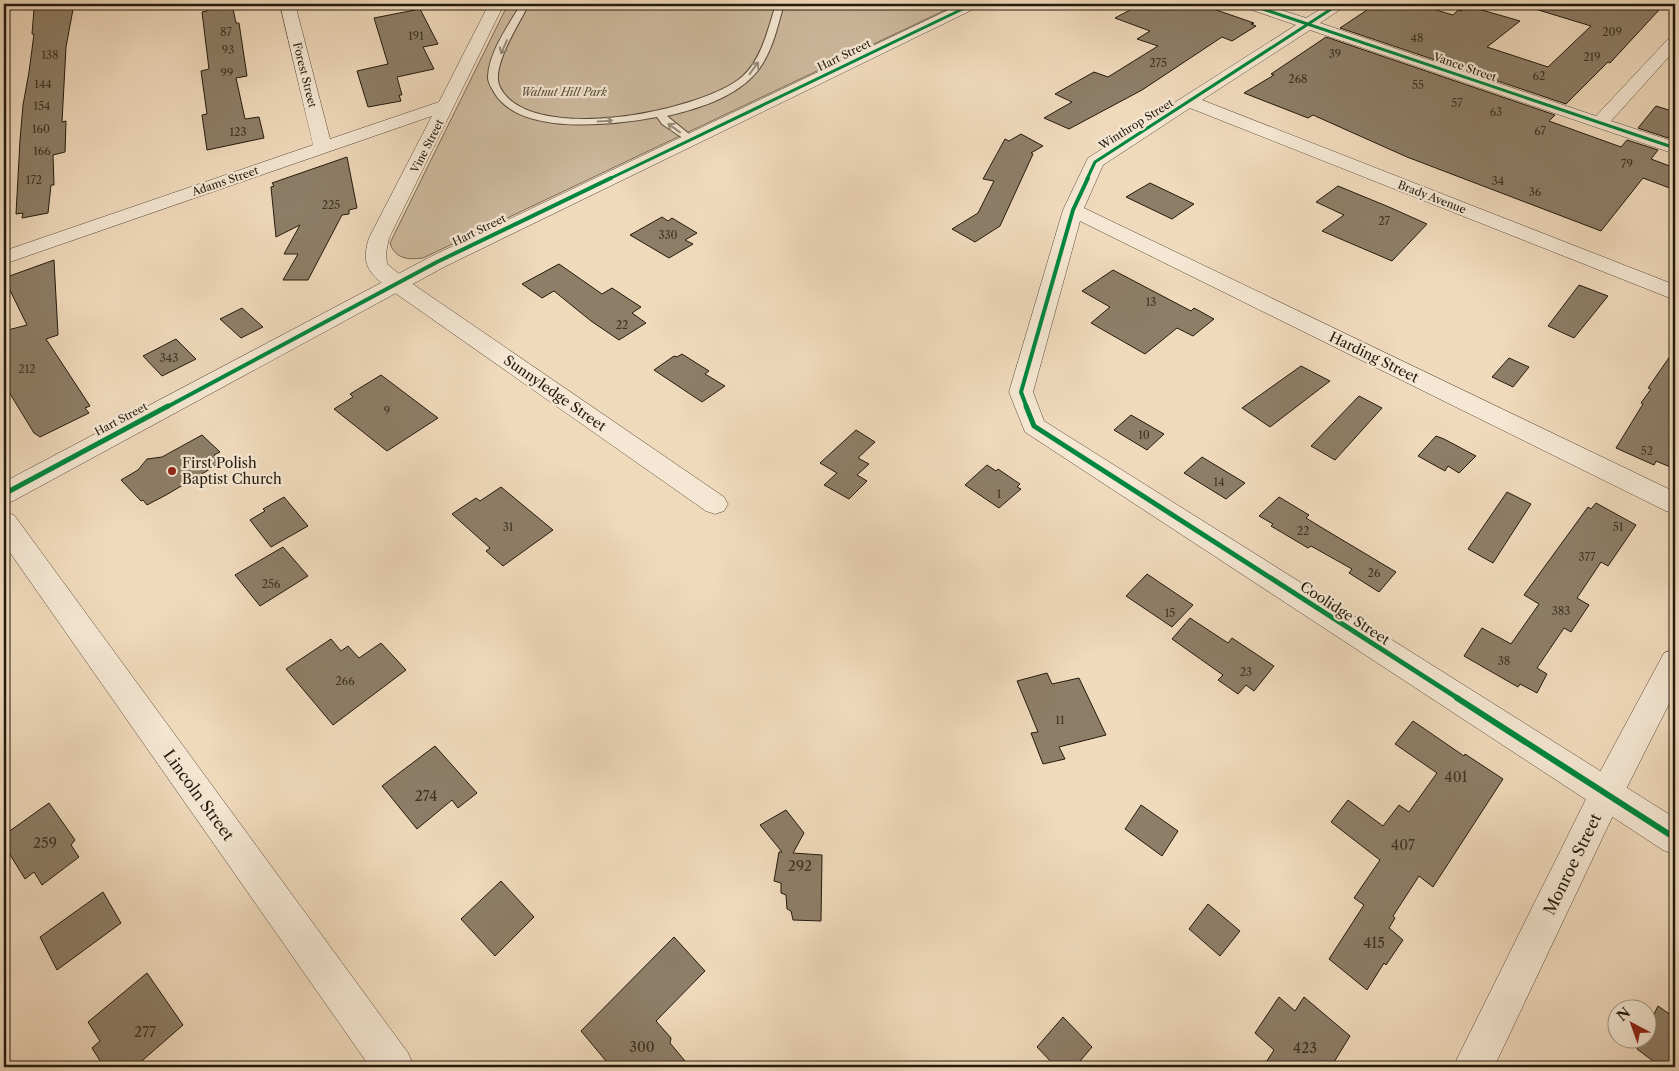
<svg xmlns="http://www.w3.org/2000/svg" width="1679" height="1071" font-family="'Libre Caslon Text',serif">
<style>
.green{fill:#cdb99e;stroke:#786a56}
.building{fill:#8e7e68;stroke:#231a0d}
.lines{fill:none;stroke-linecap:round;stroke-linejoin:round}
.service-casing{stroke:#564a39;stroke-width:2}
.minor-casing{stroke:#564a39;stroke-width:1}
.tertiary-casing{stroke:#564a39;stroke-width:1}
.service{fill:#f5e7d3;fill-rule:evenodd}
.minor{fill:#f5e7d3;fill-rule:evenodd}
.tertiary{fill:#f5e7d3;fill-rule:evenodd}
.cycleway-far3-casing{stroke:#f5e7d3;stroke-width:5}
.cycleway-far2-casing{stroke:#f5e7d3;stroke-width:6}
.cycleway-far1-casing{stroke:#f5e7d3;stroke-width:8}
.cycleway-casing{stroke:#f5e7d3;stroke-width:9}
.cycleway-far3{stroke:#00873e;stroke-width:3}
.cycleway-far2{stroke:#00873e;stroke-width:4}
.cycleway-far1{stroke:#00873e;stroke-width:5}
.cycleway{stroke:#00873e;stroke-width:6}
.oneway{stroke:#968b7a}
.poi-dot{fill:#8f2418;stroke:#f5e7d3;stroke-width:2}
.labels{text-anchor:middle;stroke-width:4.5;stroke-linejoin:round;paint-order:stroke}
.number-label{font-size:11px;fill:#3e3324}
.far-street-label{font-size:11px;fill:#231a0d;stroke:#f5e7d3}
.far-park-label{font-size:11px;font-style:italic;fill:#564a38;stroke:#f5e7d3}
.street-label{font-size:14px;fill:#231a0d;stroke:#f5e7d3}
.poi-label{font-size:14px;fill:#231a0d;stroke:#f5e7d3;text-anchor:start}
.near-number-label{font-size:14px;fill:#3e3324}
.near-street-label{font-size:16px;fill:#231a0d;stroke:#f5e7d3}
</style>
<rect width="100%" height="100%" fill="#f0dabc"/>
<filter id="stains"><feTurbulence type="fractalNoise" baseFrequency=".004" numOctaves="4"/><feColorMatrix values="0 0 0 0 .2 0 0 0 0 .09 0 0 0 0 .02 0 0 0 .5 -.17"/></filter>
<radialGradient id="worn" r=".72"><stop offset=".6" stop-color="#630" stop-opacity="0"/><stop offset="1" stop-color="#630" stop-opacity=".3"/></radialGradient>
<path class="green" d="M508,4h450l-535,254c-15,2 -28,1 -33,-15z"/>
<path class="building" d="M68,4h6l-8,43 -4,75 4,-1 -1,31 -12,3 1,30h-3l-3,28 -26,5 1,-5 -7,1 4,-74 3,-35 6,-33 5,-38h-2l2,-25z
M205,4h27l4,19h3l8,53 -11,2 9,41 14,-2 5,21 -57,12 -5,-35 5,-1 -6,-43 8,-2 -7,-57 5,-1z
M1141,4h58l55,19 -3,1 5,2 -24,15 -10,-4 -80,53 -73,39 -25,-11 28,-16 -17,-8 39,-22 14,5 50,-31 -21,-7 13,-8 -35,-13z
M1376,4h40l37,11 5,-5 3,1 7,-5 52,15 -33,26 61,20 43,-41 -56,-17 1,-5h123l-5,5 5,1 -49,53 -2,-1 -42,42 -226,-76z
M420,9l18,35 -15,3 11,22 -37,8 5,18h-3l2,6 -33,6 -11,-36 31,-7 -14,-46z
M1326,37l229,78 -6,6 72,26 6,-7 31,10 -7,9 24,9v22l-32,-12 -42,53 -194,-74 -94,-42 -5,3 -64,-25 30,-18 -3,-1z
M1656,106l19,6v17l-7,9 -30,-10z
M1021,134l22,12 -12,7 2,1 -33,72 -25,16 -23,-13 26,-16 16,-32 -11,-2 22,-40 4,2z
M347,157l10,51 -8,2v4l-7,1 -34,65h-25l15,-26h-14l16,-29 -24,12 -5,-50 3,-1 -2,-3z
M1150,183l44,21 -22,15 -46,-22z
M1338,186l51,21 38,17 -35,37 -70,-30 22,-16 -28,-13z
M662,217l6,4 4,-3 25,15 -12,7 8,4 -24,14 -39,-23z
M54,260l4,75 -12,4 44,67 -5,2 4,5 -49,24 -6,-4 -30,-49v-53l23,-6 -23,-47z
M559,264l43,30 10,-6 29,19 -9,6 14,10 -27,17 -28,-19 -37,-30 -12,7 -20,-14z
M1113,270l78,41 3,-3 20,11 -21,17 -16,-8 -32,26 -54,-31 19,-16 -28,-16z
M1579,285l29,11 -34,42 -26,-12z
M242,308l21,19 -22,11 -21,-19z
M176,339l20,20 -34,17 -19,-20z
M1675,349v120l-19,-8 -2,4 -38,-17 27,-44 -2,-1 10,-14 -3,-1z
M682,354l27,17 -4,3 20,12 -23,16 -48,-32 20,-14 3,1z
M1509,358l20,9 -16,20 -21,-10z
M1301,366l29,15 -60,46 -28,-19z
M381,375l57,43 -51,33 -53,-42 19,-12 -3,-3z
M1359,396l23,12 -47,52 -24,-14z
M1131,415l33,19 -17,16 -33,-20z
M856,430l19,12 -17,16 11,6 -12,11 10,6 -18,18 -25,-14 13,-12 -17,-10z
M202,435l18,17 -6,3 8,7 -56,33 -19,10 -4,-5 -2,1 -20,-21 17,-10 9,-11 15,-2z
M1436,436l8,3 32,17 -17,17 -11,-7 -3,5 -27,-15z
M1202,457l43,26 -19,16 -42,-26z
M987,465l9,6 2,-2 22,15 -3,3 4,2 -22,19 -34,-23z
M501,487l52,43 -50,36 -17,-15 4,-3 -38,-34 24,-16 4,3z
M1507,492l24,12 -38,59 -25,-14z
M284,497l24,29 -37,21 -21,-27 15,-9 -2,-2z
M1279,497l30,18 -3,3 18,11 72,43 -17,20 -30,-19 3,-4 -41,-23 -3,2 -37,-22 2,-2 -14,-8z
M1596,503l40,22 -28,41 -7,-4 -24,36 12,7 -18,27 -7,-4 -27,40 10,6 -10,19 -17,-9 -2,3 -54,-31 18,-28 29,16 28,-40 -15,-9 64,-88 3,2z
M283,547l25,29 -48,30 -25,-31z
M1147,574l46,31 -21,22 -46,-31z
M1190,618l38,25 4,-5 42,28 -20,25 -8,-6 -8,9 -20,-14 5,-5 -51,-36z
M331,639l10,12 7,-5 11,12 22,-15 25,27 -73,55 -47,-56z
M1047,673l5,11 27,-6 27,57 -47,12 6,12 -22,5 -12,-31 7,-1 -21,-51z
M1413,721l51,35 1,-2 38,25 -70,108 -14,-11 -26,40 2,2 -6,10 14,12 -17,25 -2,-2 -17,27 -38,-31 35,-54 -10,-7 26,-38 -49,-38 17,-22 35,26 16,-21 10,7 28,-39 -42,-29z
M435,746l42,47 -19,15 -6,-8 -35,29 -35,-43z
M49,803l26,37 -4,5 8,12 -37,28 -8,-13 -9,7 -21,-34v-10z
M1141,805l37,26 -16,25 -37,-27z
M786,810l18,23 -11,20 29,2 -1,66 -28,-1 -2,-9 -4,-2 -1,-14 -5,-2v-10l-7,-2 5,-29h3l-22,-27z
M501,881l33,36 -39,39 -34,-37z
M103,892l18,31 -64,47 -17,-33z
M1208,904l32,27 -20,25 -31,-27z
M674,937l31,34 -49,50 15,17 -1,5 20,24h-79l-30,-36z
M147,973l36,52 -48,42h-31l-12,-19 8,-7 -12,-19z
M1279,997l16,14 9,-14 46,39 -19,31h-68l11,-17 -19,-17z
M1658,1006l17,12v49h-14l-24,-18 5,-11h4v-8z
M1063,1017l29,30 -17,20h-19l-19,-20z"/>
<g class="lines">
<defs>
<path id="service" d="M521,4h8c-9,18 -37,61 -30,81 26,62 204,27 244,-9 19,-18 25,-47 33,-72h8c-6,20 -10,41 -21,59 -19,32 -62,45 -96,53l27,22 1,2 -1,2 -4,1 -28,-19 -5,-7c-43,8 -135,19 -162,-23 -3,-6 -7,-10 -7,-17 1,-26 21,-52 33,-73z"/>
<path id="minor" d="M280,4h15l35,135 109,-37 50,-98h15l-115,234 -3,15 1,11 17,14 320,219 4,7 -4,7 -9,3 -9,-3 -318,-223c-20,-16 -27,-24 -19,-50l63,-122 -428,148v-13l309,-106z
M1240,4h22l44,14 23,-14h17l-2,3 -24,16 276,93 73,-78 6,-2v14l-64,71 64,21v12l-365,-124 -108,70 473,185v15l-485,-192 -87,57 -19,43 591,284v22l-9,-3 -586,-290 -47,171 11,29 631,397v37l-12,-5 -638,-418 -16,-40 54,-182 23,-48 2,-4 208,-133 -53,-18z"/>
<path id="tertiary" d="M961,4h20l-3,3 -534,260 -431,234 -9,3v-22l426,-225z
M4,512l10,3 394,538 6,14h-44l-366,-523z
M1675,649v43l-57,113 -124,262h-41l141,-284 70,-130z"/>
</defs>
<use href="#service" class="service-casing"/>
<use href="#minor" class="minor-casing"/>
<use href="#tertiary" class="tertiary-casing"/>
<use href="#service" class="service"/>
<use href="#minor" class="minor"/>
<use href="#tertiary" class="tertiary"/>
<defs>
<path id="cycleway-far3" d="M1248,4l427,144
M609,179l364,-175
M1087,179l8,-17 244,-158"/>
<path id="cycleway-far2" d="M165,408l272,-146 174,-84
M1027,408l-6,-16 52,-182 15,-32"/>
<path id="cycleway-far1" d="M1026,406l8,20 425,273
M4,494l164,-88"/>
<path id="cycleway" d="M1457,698l218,140"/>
</defs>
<use href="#cycleway-far3" class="cycleway-far3-casing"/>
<use href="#cycleway-far2" class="cycleway-far2-casing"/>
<use href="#cycleway-far1" class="cycleway-far1-casing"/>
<use href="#cycleway" class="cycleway-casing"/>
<use href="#cycleway-far3" class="cycleway-far3"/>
<use href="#cycleway-far2" class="cycleway-far2"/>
<use href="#cycleway-far1" class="cycleway-far1"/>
<use href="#cycleway" class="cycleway"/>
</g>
<defs><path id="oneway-shaft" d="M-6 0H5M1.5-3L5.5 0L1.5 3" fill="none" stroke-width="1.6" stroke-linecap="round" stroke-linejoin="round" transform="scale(1.25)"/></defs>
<g class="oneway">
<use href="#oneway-shaft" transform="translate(504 47) rotate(114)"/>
<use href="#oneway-shaft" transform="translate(754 68) rotate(-54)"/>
<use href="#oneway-shaft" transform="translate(605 121) rotate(-3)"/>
<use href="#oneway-shaft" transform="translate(674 128) rotate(-144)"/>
</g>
<circle class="poi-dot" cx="172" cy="471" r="5"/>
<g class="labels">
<g class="number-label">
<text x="226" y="36">87</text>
<text x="1612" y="36">209</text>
<text x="416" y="40">191</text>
<text x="1417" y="42">48</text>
<text x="228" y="54">93</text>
<text x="1335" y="58">39</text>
<text x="50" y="59">138</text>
<text x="1592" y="61">219</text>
<text x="1158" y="67">275</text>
<text x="227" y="77">99</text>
<text x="1539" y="80">62</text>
<text x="1298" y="83">268</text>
<text x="43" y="88">144</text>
<text x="1418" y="89">55</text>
<text x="1457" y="107">57</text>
<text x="42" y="110">154</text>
<text x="1496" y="116">63</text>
<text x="41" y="133">160</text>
<text x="1540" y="135">67</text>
<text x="238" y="136">123</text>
<text x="42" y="155">166</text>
<text x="1627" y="168">79</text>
<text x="34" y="184">172</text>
<text x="1498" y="185">34</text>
<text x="1535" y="196">36</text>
<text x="331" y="209">225</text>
<text x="1384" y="225">27</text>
<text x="668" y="239">330</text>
<text x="1151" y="306">13</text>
<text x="622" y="329">22</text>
<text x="169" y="362">343</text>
<text x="27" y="373">212</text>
<text x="387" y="415">9</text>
<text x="1144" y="439">10</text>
<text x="1647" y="455">52</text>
<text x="1219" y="486">14</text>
<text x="999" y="498">1</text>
<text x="508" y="531">31</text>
<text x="1618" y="531">51</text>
<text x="1303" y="535">22</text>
<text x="1587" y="561">377</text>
<text x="1374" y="577">26</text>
<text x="271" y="588">256</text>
<text x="1561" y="615">383</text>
<text x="1170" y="617">15</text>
<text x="1504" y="665">38</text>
<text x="1246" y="676">23</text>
<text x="345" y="685">266</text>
<text x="1060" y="724">11</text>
</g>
<g class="far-street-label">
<text transform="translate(844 55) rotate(-26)" y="4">Hart Street</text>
<text transform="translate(1465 67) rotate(19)" y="4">Vance Street</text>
<text transform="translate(305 75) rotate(76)" y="4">Forest Street</text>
<text transform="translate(1136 124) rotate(-32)" y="4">Winthrop Street</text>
<text transform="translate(427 146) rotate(-63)" y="4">Vine Street</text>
<text transform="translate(225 181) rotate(-19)" y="4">Adams Street</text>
<text transform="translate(1432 197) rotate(21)" y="4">Brady Avenue</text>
<text transform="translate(479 230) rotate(-26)" y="4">Hart Street</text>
<text transform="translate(121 419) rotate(-28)" y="4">Hart Street</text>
</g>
<g class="far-park-label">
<text x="564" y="96">Walnut Hill Park</text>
</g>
<g class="street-label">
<text transform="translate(1374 357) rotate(26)" y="5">Harding Street</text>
<text transform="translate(555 393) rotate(35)" y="5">Sunnyledge Street</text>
<text transform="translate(1345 613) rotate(33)" y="5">Coolidge Street</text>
</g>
<g class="poi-label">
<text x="182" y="468">First Polish<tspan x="182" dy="16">Baptist Church</tspan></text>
</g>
<g class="near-number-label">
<text x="1456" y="782">401</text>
<text x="426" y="801">274</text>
<text x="45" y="848">259</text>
<text x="1403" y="850">407</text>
<text x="800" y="871">292</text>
<text x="1374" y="948">415</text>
<text x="145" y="1037">277</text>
<text x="642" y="1052">300</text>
<text x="1305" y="1053">423</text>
</g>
<g class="near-street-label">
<text transform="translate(199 795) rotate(54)" y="6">Lincoln Street</text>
<text transform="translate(1572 864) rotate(-64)" y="6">Monroe Street</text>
</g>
</g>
<rect width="1679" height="1071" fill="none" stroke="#f0dabc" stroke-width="20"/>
<rect x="5" y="5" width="1669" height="1061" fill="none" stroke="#231a0d" stroke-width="2.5"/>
<rect x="10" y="10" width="1659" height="1051" fill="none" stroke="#231a0d"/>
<g transform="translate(1632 1024) rotate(319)"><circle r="24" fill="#f5e7d3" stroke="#a19584"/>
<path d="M0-4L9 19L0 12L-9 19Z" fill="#8f2418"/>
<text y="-8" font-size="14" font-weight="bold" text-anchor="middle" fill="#231a0d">N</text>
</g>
<rect width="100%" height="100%" filter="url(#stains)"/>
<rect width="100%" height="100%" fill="url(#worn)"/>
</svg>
